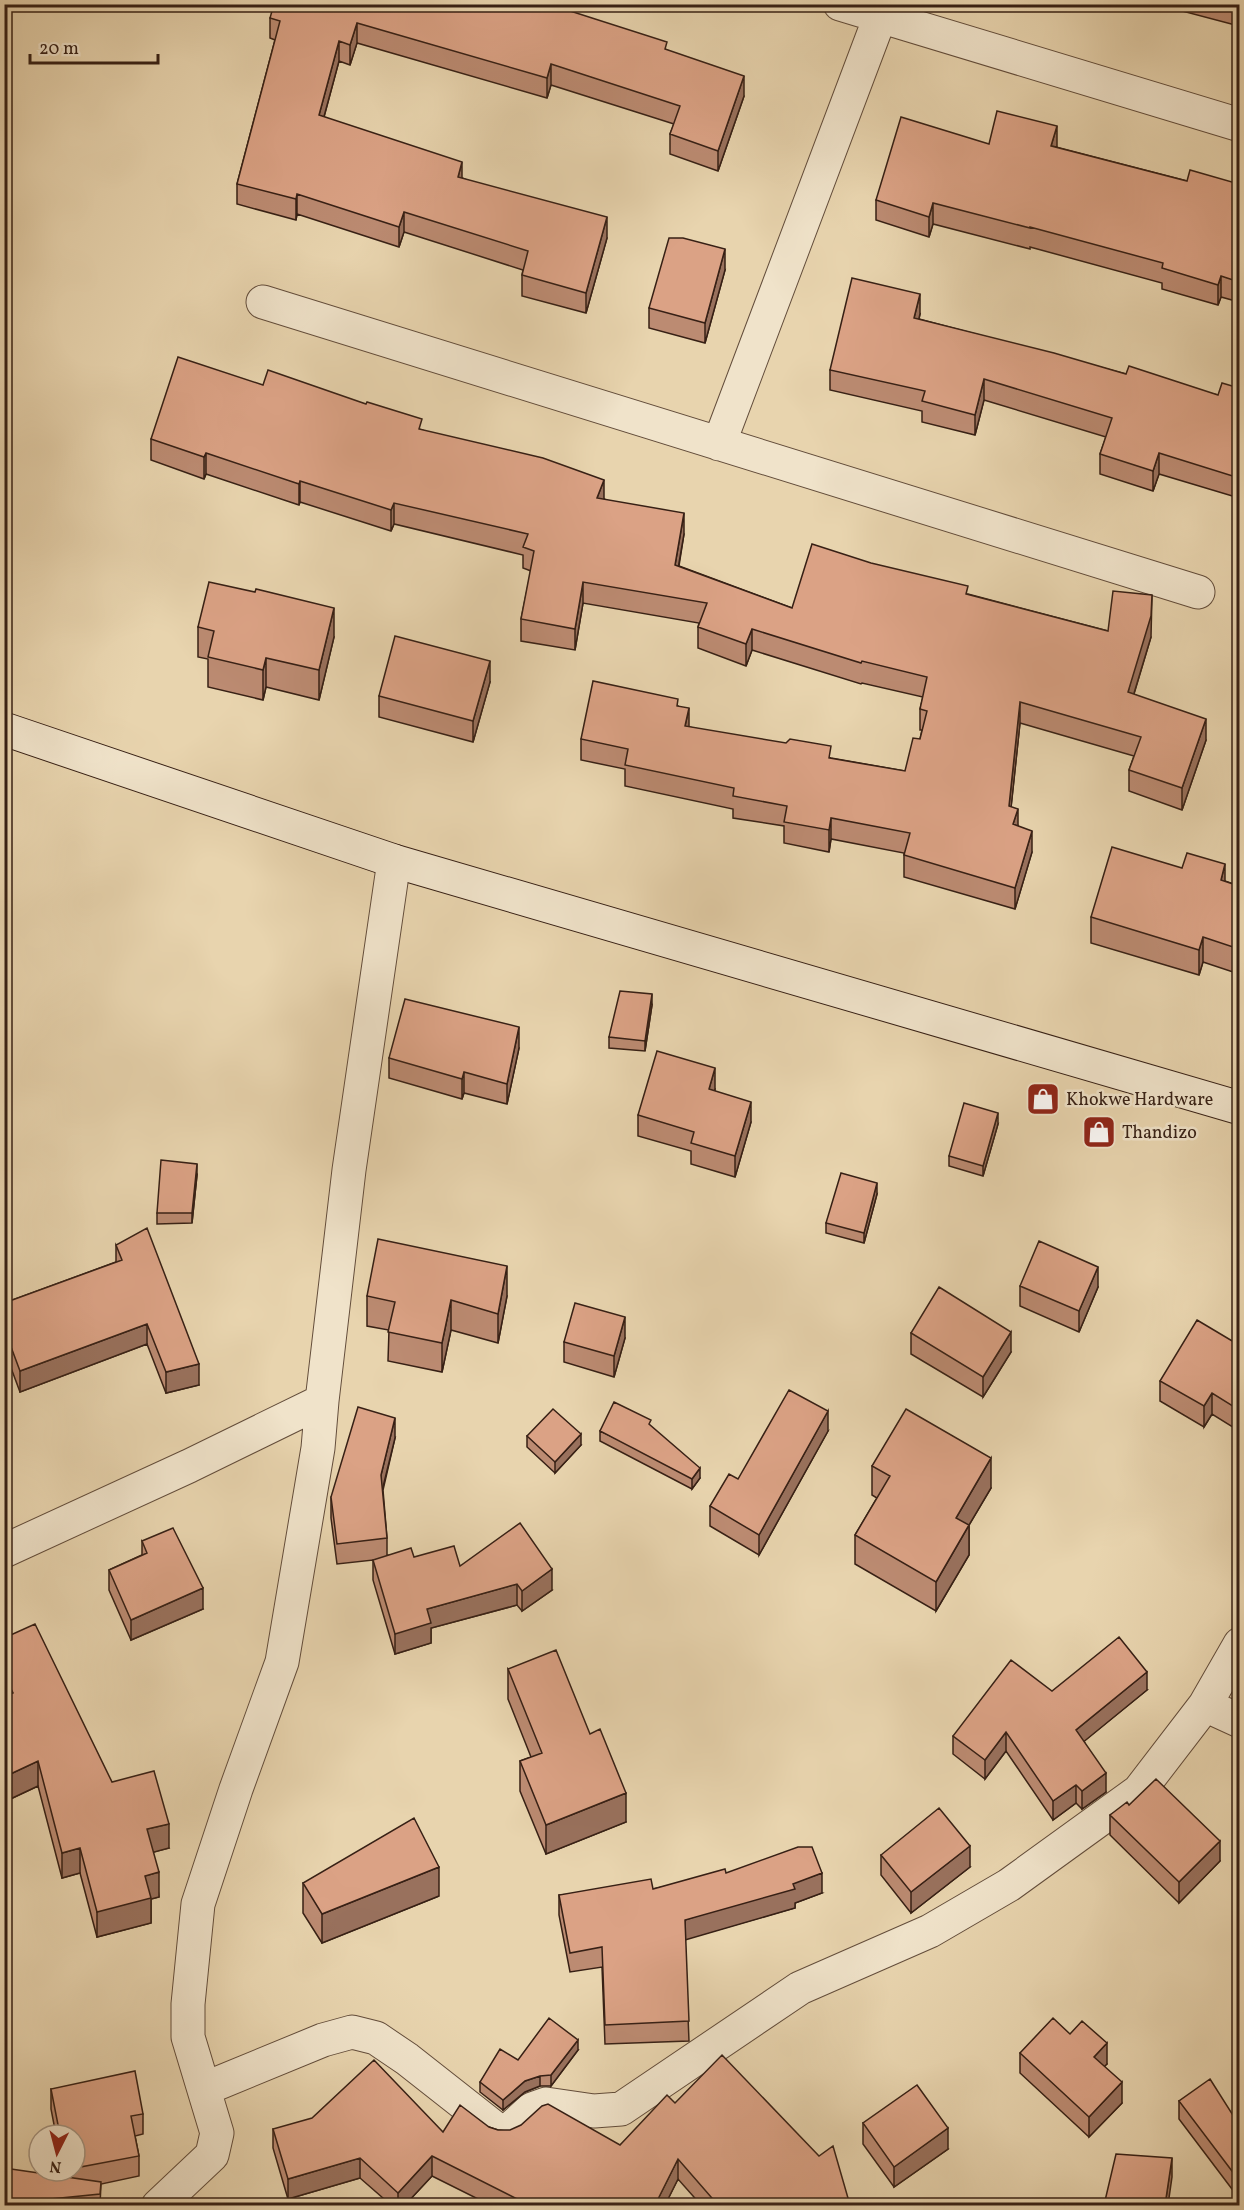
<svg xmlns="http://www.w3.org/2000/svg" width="1244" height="2210" font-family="Vollkorn,serif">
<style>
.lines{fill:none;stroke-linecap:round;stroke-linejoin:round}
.street-casing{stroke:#634d3b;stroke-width:35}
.secondary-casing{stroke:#372015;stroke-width:35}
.street{stroke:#f0e3ca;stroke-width:33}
.secondary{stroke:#f0e3ca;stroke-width:33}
.wall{fill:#bc8b72;stroke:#372015;stroke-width:1.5}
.shaded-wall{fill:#99715d;stroke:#372015;stroke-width:1.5}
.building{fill:#dba285;stroke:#372015;stroke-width:1.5}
.labels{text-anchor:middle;stroke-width:5;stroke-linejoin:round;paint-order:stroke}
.poi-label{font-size:18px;fill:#372015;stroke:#f0e3ca;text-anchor:start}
</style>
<rect width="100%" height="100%" fill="#e8d4ae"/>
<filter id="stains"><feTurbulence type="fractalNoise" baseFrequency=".00333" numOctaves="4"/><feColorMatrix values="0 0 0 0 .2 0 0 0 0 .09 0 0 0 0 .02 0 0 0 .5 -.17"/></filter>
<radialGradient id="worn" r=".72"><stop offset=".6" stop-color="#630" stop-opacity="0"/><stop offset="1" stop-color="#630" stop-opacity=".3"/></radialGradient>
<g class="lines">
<defs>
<path id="street" d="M840,4l400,121
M263,302l935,290
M719,444l161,-427
M4,1551l185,-85 133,-65
M1205,1705l35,16
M204,2089l119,-49 29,-8 24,6 31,21 89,70 8,3 5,-2 23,-21 14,-5 48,7 27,-2 179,-121 130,-57 79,-46 130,-94 66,-86 35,-61
M158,2206l54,-51 5,-22 -29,-96v-33l10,-100 38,-115 46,-127 36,-214 4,-47 27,-231 45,-309"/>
<path id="secondary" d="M4,729l390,132 846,247"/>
</defs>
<use href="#street" class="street-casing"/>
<use href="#secondary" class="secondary-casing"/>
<use href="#street" class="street"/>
<use href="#secondary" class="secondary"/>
</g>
<path class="wall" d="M574,4l-2,8 95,38 77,46 -26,75 -48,-17v-20l4,-10 -123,-39 -4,13 -190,-55 -7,22 -11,-4 -15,56 138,61 145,60 -21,75 -64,-17v-21l1,-5 -119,-38 -5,15 -102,-33 -1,6 -59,-16v-20l38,-144 -5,-2v-20z
M1182,4h57v22l-57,-15z
M989,144l67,3 131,34 52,3v118l-18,-5 -3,8 -56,-16v-6l-132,-36v2l-97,-25 -4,13 -53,-17v-20z
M725,270l-20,73 -56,-15v-20z
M920,314l-1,5 207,55 92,21 21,-7v110l-80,-24 -6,17 -53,-17v-20l6,-17 -122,-37 -9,35 -53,-13v-11l-92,-21v-20z
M263,385l159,45 182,69 80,35 -5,32 113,42 176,-14 140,37 43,6 -17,57 72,46 -24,70 -53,-19v-21l5,-14 -114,-33 -9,84 7,19 14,26 -17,57 -111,-32v-24l-73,-14 -2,13 -45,-9v-17l-51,-8v-9l-108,-23v-17l-44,-9v-21l97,-33 11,21 142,31 74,13 15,-32 2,-9h-2v-21l3,-12 -61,-14 -1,1 -109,-34 -6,16 -48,-18v-21l1,-4 -116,-20 -8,47 -54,-9v-22l10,-48 -8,-3v-13l-129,-31 -3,7 -91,-29 -1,3 -93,-31 -2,5 -53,-19v-21z
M198,627l136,10 -15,63 -53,-13 -3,13 -55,-13v-28l-10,-2z
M490,682l-17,60 -94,-25v-21z
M1225,881l14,5v88l-36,-12 -4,13 -108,-32v-26z
M652,1005l-7,46 -36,-3v-11z
M519,1048l-12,56 -43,-11 -2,6 -73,-21v-20z
M715,1089v2l36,31 -16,55 -44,-13v-13l-53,-15v-21z
M998,1124l-15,52 -34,-10v-10z
M197,1175l-5,48 -35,1v-11z
M877,1194l-13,49 -38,-10v-10z
M116,1245l83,140 -33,8 -19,-49 -127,48 -16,-43v-46l112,-41z
M1020,1286l78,1 -19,45 -59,-26z
M367,1296h140l-9,47 -47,-13 -9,42 -54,-11 1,-31 -22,-4z
M911,1333l100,19 -28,45 -72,-43z
M625,1338l-11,39 -50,-15v-20z
M1239,1345v86l-27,-17 -8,13 -44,-26v-20z
M600,1431l100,47 -8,11 -92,-48z
M828,1431l-69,124 -49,-29v-20l28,-27z
M527,1436l54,9 -26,28 -28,-26z
M395,1438l-12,52 4,48v17l27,2 46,9 92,24 -30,21 -5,-6 -86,23v15l-36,11 -22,-74v-20l-36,4 -6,-46v-21z
M872,1466l119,22 -22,37v30l-33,56 -81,-47v-29l22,-37 -5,-3z
M142,1541l61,68 -72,31 -22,-50v-20l33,-15z
M4,1638l108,144 57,66 -16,4 6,45 -8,2v24l-54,14 -17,-64 -18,5 -24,-92 -34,16z
M508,1669l118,153 -80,32 -26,-63v-30l11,-4 -23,-58z
M1147,1690l-63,51 22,51 -24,17 -6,-6 -23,17 -47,-69 -21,28 -32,-25v-18l99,-45z
M1129,1805l91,56 -41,42 -69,-68v-20z
M881,1855l89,12 -59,46 -30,-38z
M726,1873l96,20 -27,10v5l-110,31 4,102 -84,3 -3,-77 -32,5 -11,-57v-20l94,-6z
M303,1883l136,13 -117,47 -19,-30z
M1070,2034l37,30 -3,2 18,37 -33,34 -69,-64v-20z
M578,2050l-27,36h-11l-15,6 -22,18 -23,-18v-10l38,-22z
M51,2089l92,25v20l-8,2 4,20v20l-38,8 -1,21h-96l61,-28 -2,-6h12v-36h-19l-5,-26z
M1179,2101l55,16 5,-4 -1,84 -59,-78z
M675,2103l175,102h-149l-23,-26 -13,26h-175l-58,-29 -27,29h-14l-31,-27 -72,21 -15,-51v-19l170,3 46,-5 9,3 122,15z
M863,2123l85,26 -54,38 -31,-43z"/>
<path class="shaded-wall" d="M569,4h5v2l-7,24v-20z
M357,23v20l-7,22v-20z
M339,41v20l-20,74v-20z
M551,64v21l-4,13v-20z
M744,76v20l-26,75v-20z
M1057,126v21l-6,-1z
M462,162v21l-4,-6z
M297,194v20l-1,6v-21z
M933,203v21l-4,13v-20z
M404,212v20l-5,15v-20z
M607,217v21l-21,75v-20z
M725,249v21l-20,73v-20z
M1221,276v21l-3,8v-20z
M920,294v20l-6,25v-21z
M984,379v21l-9,35v-20z
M206,453v21l-2,5v-22z
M1159,453v21l-6,17v-20z
M604,480v21l-7,-3z
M300,481v21l-1,3v-21z
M394,503v21l-3,7v-21z
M684,513v21l-9,52v-21z
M583,582v21l-8,47v-21z
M1152,595l-1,42 -23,76v-21z
M334,608v29l-15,63v-30z
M752,629v21l-6,16v-22z
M266,658v29l-3,13v-30z
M490,661v21l-17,60v-21z
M1020,702v21l-11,104v-21z
M689,708v22l-4,-4z
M1206,719v21l-24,70v-22z
M1018,809v21l-5,-6z
M831,818v21l-2,13v-22z
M1032,831v21l-17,57v-21z
M1225,864v25l-4,-9z
M1203,937v25l-4,13v-25z
M652,994v11l-7,46v-10z
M519,1027v21l-12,56v-20z
M715,1068v21l-6,21v-21z
M464,1072v21l-2,6v-20z
M751,1102v20l-16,55v-21z
M998,1113v11l-15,52v-10z
M197,1164v11l-5,48v-10z
M877,1183v11l-13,49v-10z
M507,1266v30l-9,47v-29z
M1098,1267v20l-19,45v-21z
M451,1300v30l-9,42v-29z
M625,1317v21l-11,39v-21z
M147,1324v20l-127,48v-21z
M1011,1332v20l-28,45v-20z
M1239,1347v20l-5,-11z
M199,1364v21l-33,8v-21z
M1212,1393v21l-8,13v-21z
M828,1411v20l-69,124v-20z
M395,1418v20l-14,57v-20z
M581,1434v11l-26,28v-11z
M991,1458v30l-35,59v-29z
M700,1468v10l-8,11v-10z
M969,1525v30l-33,56v-29z
M552,1569v21l-30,21v-20z
M517,1584v21l-86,23v15l-36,11v-20l32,-25z
M203,1588v21l-72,31v-20z
M1147,1672v18l-71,58v-18z
M1006,1732v19l-21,28v-19z
M38,1761v25l-34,16v-25z
M1106,1773v19l-24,17v-18z
M1076,1785v18l-23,17v-19z
M626,1793v29l-80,32v-29z
M169,1824v24l-22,6v-25z
M1220,1841v20l-41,42v-21z
M970,1846v21l-59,46v-21z
M80,1848v25l-18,5v-25z
M439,1867v29l-117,47v-29z
M159,1872v25l-8,2v24l-54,14v-25l48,-36z
M822,1873v20l-27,10v5l-110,32v-20z
M578,2040v10l-27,36v-11z
M1107,2043v21l-13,13v-20z
M540,2076v10l-15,6 -22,18v-10l22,-19z
M1122,2082v21l-33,34v-20z
M948,2128v21l-54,38v-20z
M432,2156v20l-27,29h-7v-12z
M360,2158v20l-72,21v-20z
M1172,2158v19l-4,28h-3z
M678,2159v20l-13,26h-10z
M1239,2178v18l-1,1v-18z"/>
<path class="building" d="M274,4h295l-2,6 100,32 -2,7 79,27 -26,75 -48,-17 10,-28 -129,-42 -4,14 -190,-55 -7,22 -11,-4 -20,74 143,47 -4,15 149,40 -21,76 -64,-18 6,-24 -124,-39 -5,15 -102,-33 -1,5 -59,-15 43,-163 -10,-3z
M997,111l60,15 -6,20 136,35 3,-11 49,14v98l-18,-6 -3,9 -56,-17 1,-5 -133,-36v1l-97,-25 -4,14 -53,-17 25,-83 88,27z
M669,238h14l42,11 -20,74 -56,-15z
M852,278l68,16 -6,24 140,35 72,21 3,-8 89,29 4,-12 17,5v90l-80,-25 -6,18 -53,-17 12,-36 -128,-39 -9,36 -53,-14 3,-10 -95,-21z
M178,357l85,28 5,-15 98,34 1,-2 55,17 -3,10 124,29 61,22 -7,18 87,15 -9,52 117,43 20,-64 59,19 97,23 -2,8 142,37 5,-40 39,4 -1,21 -23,76 78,27 -24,69 -53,-18 12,-33 -121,-35 -11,104 9,3 -5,15 19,7 -17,57 -111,-33 6,-22 -79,-15 -2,12 -45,-8 3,-16 -54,-10 1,-8 -109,-23 3,-16 -47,-10 12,-58 85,18 -1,7 12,2 -4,18 101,17 4,-4 41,7 -2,12 76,13 8,-33 7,1 7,-28 -7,-2 7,-32 -65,-16 -1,2 -109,-34 -6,15 -48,-17 9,-24 -124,-21 -8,47 -54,-10 13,-68 -11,-4 5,-13 -134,-31 -3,7 -91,-29 -1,3 -93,-31 -2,4 -53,-18z
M209,582l46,10 1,-3 78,19 -15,62 -53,-12 -3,12 -55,-13 6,-26 -16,-4z
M395,636l95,25 -17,60 -94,-25z
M1112,847l70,21 5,-15 38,11 -4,16 18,6v63l-36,-12 -4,13 -108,-33z
M620,991l32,3 -7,47 -36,-4z
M405,999l114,28 -12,57 -43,-12 -2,7 -73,-21z
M657,1051l58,17 -6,21 42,13 -16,54 -44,-13 3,-11 -56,-17z
M964,1103l34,10 -15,53 -34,-10z
M161,1160l36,4 -5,49h-35z
M841,1173l36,10 -13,50 -38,-10z
M147,1228l52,136 -33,8 -19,-48 -127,47 -16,-43v-25l118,-43 -6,-15z
M378,1239l129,27 -9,48 -47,-14 -9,43 -54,-11 7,-30 -28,-6z
M1039,1241l59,26 -19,44 -59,-25z
M939,1287l72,45 -28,45 -72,-44z
M575,1303l50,14 -11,39 -50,-14z
M1197,1320l42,25v2l-5,9 5,3v51l-27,-17 -8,13 -44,-25z
M789,1390l39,21 -69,124 -49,-29 19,-32 9,5z
M614,1402l37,18 -2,4 51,44 -8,11 -92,-48z
M358,1407l37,11 -14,57 6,63 -50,6 -6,-47z
M553,1409l28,25 -26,28 -28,-26z
M906,1409l85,49 -35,60 13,7 -33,57 -81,-47 35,-59 -18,-10z
M520,1523l32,46 -30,22 -5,-7 -90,25 4,14 -36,11 -22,-74 38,-12 3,9 40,-11 6,20z
M173,1528l30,60 -72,32 -22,-50 38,-17 -5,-12z
M35,1624l77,158 42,-11 15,53 -22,5 12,43 -14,4 6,22 -54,14 -17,-64 -18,5 -24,-92 -34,16v-80l9,-4 -9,-18v-37z
M1119,1637l28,35 -71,58 30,43 -24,18 -6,-6 -23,16 -47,-69 -21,28 -32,-24 58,-76 41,31z
M556,1650l34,84 10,-5 26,64 -80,32 -26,-64 22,-8 -34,-84z
M1156,1779l64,62 -41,41 -69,-67 17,-13 2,3z
M939,1808l31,38 -59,46 -30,-37z
M414,1818l25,49 -117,47 -19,-31z
M798,1847h14l10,26 -29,11 2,5 -110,31 4,101 -84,4 -3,-78 -32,6 -11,-58 92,-16 2,10 72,-20 1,4z
M549,2018l29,22 -27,35 -11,1 -15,5 -22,19 -23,-18 20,-33 18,11z
M1053,2018l17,16 12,-13 25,22 -13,14 28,25 -33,35 -69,-64z
M722,2055l97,101 14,-10 17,59h-132l-40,-46 -23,46h-126l-97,-49 -34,37 -38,-35 -72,21 -15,-50 39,-11 62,-58 69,72 17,-27 29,22 9,3h12l11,-5 21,-19 6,-2 72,41 47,-50 8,8z
M135,2071l8,43 -12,2 8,40 -64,12v-33h-15l-9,-46z
M1210,2079l24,38 5,-4v65l-1,1 -59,-78z
M917,2085l31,43 -54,39 -31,-44z
M1116,2154l56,4 -7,47h-61z
M4,2168l97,14 -1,12 -49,5 -2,6h-45z
M312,2201l2,4h-14z"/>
<defs>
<symbol id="shop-square" viewBox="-11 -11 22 22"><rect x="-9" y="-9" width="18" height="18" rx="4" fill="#8f2418" stroke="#f0e3ca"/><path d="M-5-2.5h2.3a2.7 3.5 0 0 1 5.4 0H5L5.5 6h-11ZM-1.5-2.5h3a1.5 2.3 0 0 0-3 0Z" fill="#fff"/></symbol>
</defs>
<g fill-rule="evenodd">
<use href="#shop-square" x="1024" y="1080" width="38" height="38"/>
<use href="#shop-square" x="1080" y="1113" width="38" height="38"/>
</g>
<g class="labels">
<g class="poi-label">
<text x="1066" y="1105">Khokwe Hardware</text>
<text x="1122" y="1138">Thandizo</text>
</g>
</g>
<rect width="1244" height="2210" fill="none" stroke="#e8d4ae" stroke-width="24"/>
<rect x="6" y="6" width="1232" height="2198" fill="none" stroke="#372015" stroke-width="3"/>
<rect x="12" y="12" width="1220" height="2186" fill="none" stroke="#372015" stroke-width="1.5"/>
<g transform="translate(57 2153) rotate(186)"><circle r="28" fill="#f0e3ca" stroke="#a69582" stroke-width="1.5"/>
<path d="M0-4.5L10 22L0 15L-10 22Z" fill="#8f2418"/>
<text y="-9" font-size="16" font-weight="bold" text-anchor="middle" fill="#372015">N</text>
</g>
<path d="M30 54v9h128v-9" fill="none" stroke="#372015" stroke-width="3"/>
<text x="39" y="54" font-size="18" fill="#372015" stroke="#f0e3ca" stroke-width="4.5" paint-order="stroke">20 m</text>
<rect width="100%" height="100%" filter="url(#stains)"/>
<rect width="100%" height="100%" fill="url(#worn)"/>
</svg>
